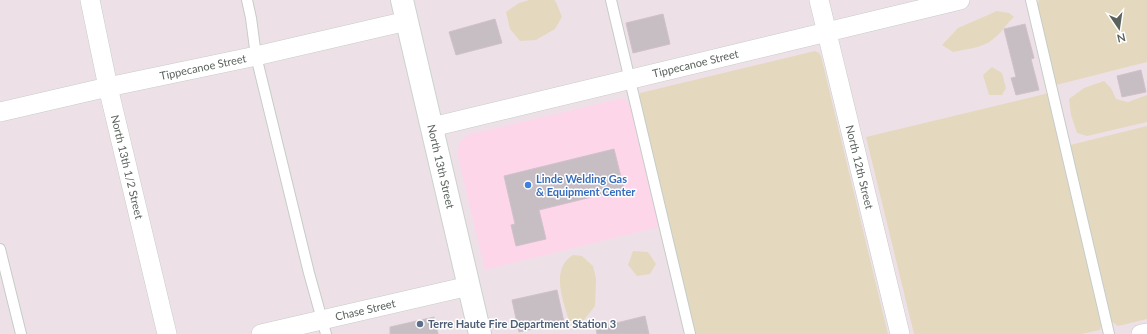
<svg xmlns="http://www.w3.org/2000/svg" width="1147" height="334" font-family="Lato,sans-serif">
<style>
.commercial{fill:#fdd6ea}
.green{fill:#e4d9be}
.building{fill:#c7bec4;stroke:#d1c0ca}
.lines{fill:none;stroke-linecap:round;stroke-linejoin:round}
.service-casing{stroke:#c5ccc8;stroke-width:12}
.minor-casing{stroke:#c5ccc8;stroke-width:20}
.secondary-casing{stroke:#cad3cd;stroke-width:24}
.service{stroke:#fff;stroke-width:10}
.minor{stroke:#fff;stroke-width:19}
.secondary{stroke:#fff;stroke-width:22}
.shop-dot{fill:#3f7fe0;stroke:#fff;stroke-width:1.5}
.service-dot{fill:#5c6f8a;stroke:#fff;stroke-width:1.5}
.labels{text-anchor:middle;stroke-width:3;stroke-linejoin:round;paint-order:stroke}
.street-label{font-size:11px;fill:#5a625c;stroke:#fff}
.shop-label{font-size:11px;font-weight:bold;fill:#366cbe;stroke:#fff;text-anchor:start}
.service-label{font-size:11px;font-weight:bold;fill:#4e5e75;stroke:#fff;text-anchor:start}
</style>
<rect width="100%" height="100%" fill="#ede1e7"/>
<path class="commercial" d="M624,98l8,10 27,119 -174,43 -28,-117 4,-13 6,-5z"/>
<path class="green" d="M529,0h25l2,2 6,15 -7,12 -19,11 -16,1 -10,-12 -4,-17 13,-9z
M1039,0h108v62l-91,23 -19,-79z
M997,11l12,2 5,4c-8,7 -13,17 -22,23 -10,8 -26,9 -39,12l-11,-7 16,-17z
M815,51l4,2 2,3 67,278h-193l-38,-153 -17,-77v-11z
M992,67l10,6 4,15 -4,7h-13l-6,-20z
M1104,81l7,7 5,11 12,3 19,-7v27l-60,14 -10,-3 -6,-18 -2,-16 15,-11z
M1049,93l53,229 -2,8 -19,4h-167l-48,-197z
M1147,126v193l-29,7 -7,-5 -41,-176z
M633,251l15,1 8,12 -6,10 -13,2 -9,-11z
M573,255l9,1 11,10 3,13 -1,27 -11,14 -15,1c-6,-21 -19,-52 4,-66z"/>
<path class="building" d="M663,14l7,30 -37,9 -7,-30z
M495,19l7,24 -46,12 -7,-23z
M1025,24l9,34 -3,1 8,31 -23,5 -5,-17 5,-1 -12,-48z
M1141,70l5,22 -24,5 -5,-21z
M614,149l10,40 -85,21 7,29 -30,7 -5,-21 4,-1 -11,-48z
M557,290l7,32 -45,10 -7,-32z
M645,316l4,18h-52l-1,-6z
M434,317l4,17h-48v-7z"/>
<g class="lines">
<defs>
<path id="service" d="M247,0l4,18 5,38 53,217 17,61
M611,0l79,334
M1031,0l78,334
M0,249l21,85"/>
<g id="minor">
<path id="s1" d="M90,0l18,87 59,247"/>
<path id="s2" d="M819,0l81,334"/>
<path id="s3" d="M0,112l108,-25 148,-31 151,-35"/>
<path id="s4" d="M432,127l528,-127"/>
<path id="s5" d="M261,334l208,-48"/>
<path d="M1141,334l6,-1"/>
</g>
<g id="secondary">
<path id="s6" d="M402,0l78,334"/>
</g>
</defs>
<use href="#service" class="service-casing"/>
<use href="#minor" class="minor-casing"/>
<use href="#secondary" class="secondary-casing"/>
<use href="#service" class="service"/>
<use href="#minor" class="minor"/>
<use href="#secondary" class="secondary"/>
</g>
<circle class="shop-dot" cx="528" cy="185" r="4"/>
<circle class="service-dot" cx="420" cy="324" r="4"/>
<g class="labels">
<g class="street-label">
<text dy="4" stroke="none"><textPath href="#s4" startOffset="271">Tippecanoe Street</textPath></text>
<text dy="4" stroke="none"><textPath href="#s3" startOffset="208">Tippecanoe Street</textPath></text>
<text dy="4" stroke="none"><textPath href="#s1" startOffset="171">North 13th 1/2 Street</textPath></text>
<text dy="4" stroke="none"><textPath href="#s6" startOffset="171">North 13th Street</textPath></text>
<text dy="4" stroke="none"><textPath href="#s2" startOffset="172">North 12th Street</textPath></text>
<text dy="4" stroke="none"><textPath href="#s5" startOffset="107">Chase Street</textPath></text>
</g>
<g class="shop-label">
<text x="536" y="183">Linde Welding Gas<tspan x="536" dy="13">&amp; Equipment Center</tspan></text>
</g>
<g class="service-label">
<text x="428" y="328">Terre Haute Fire Department Station 3</text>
</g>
</g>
<g transform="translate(1119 28) rotate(167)" stroke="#ffffff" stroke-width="3" paint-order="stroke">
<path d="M0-3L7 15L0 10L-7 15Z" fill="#5a625c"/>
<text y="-6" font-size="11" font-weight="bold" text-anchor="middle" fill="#5a625c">N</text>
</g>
</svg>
